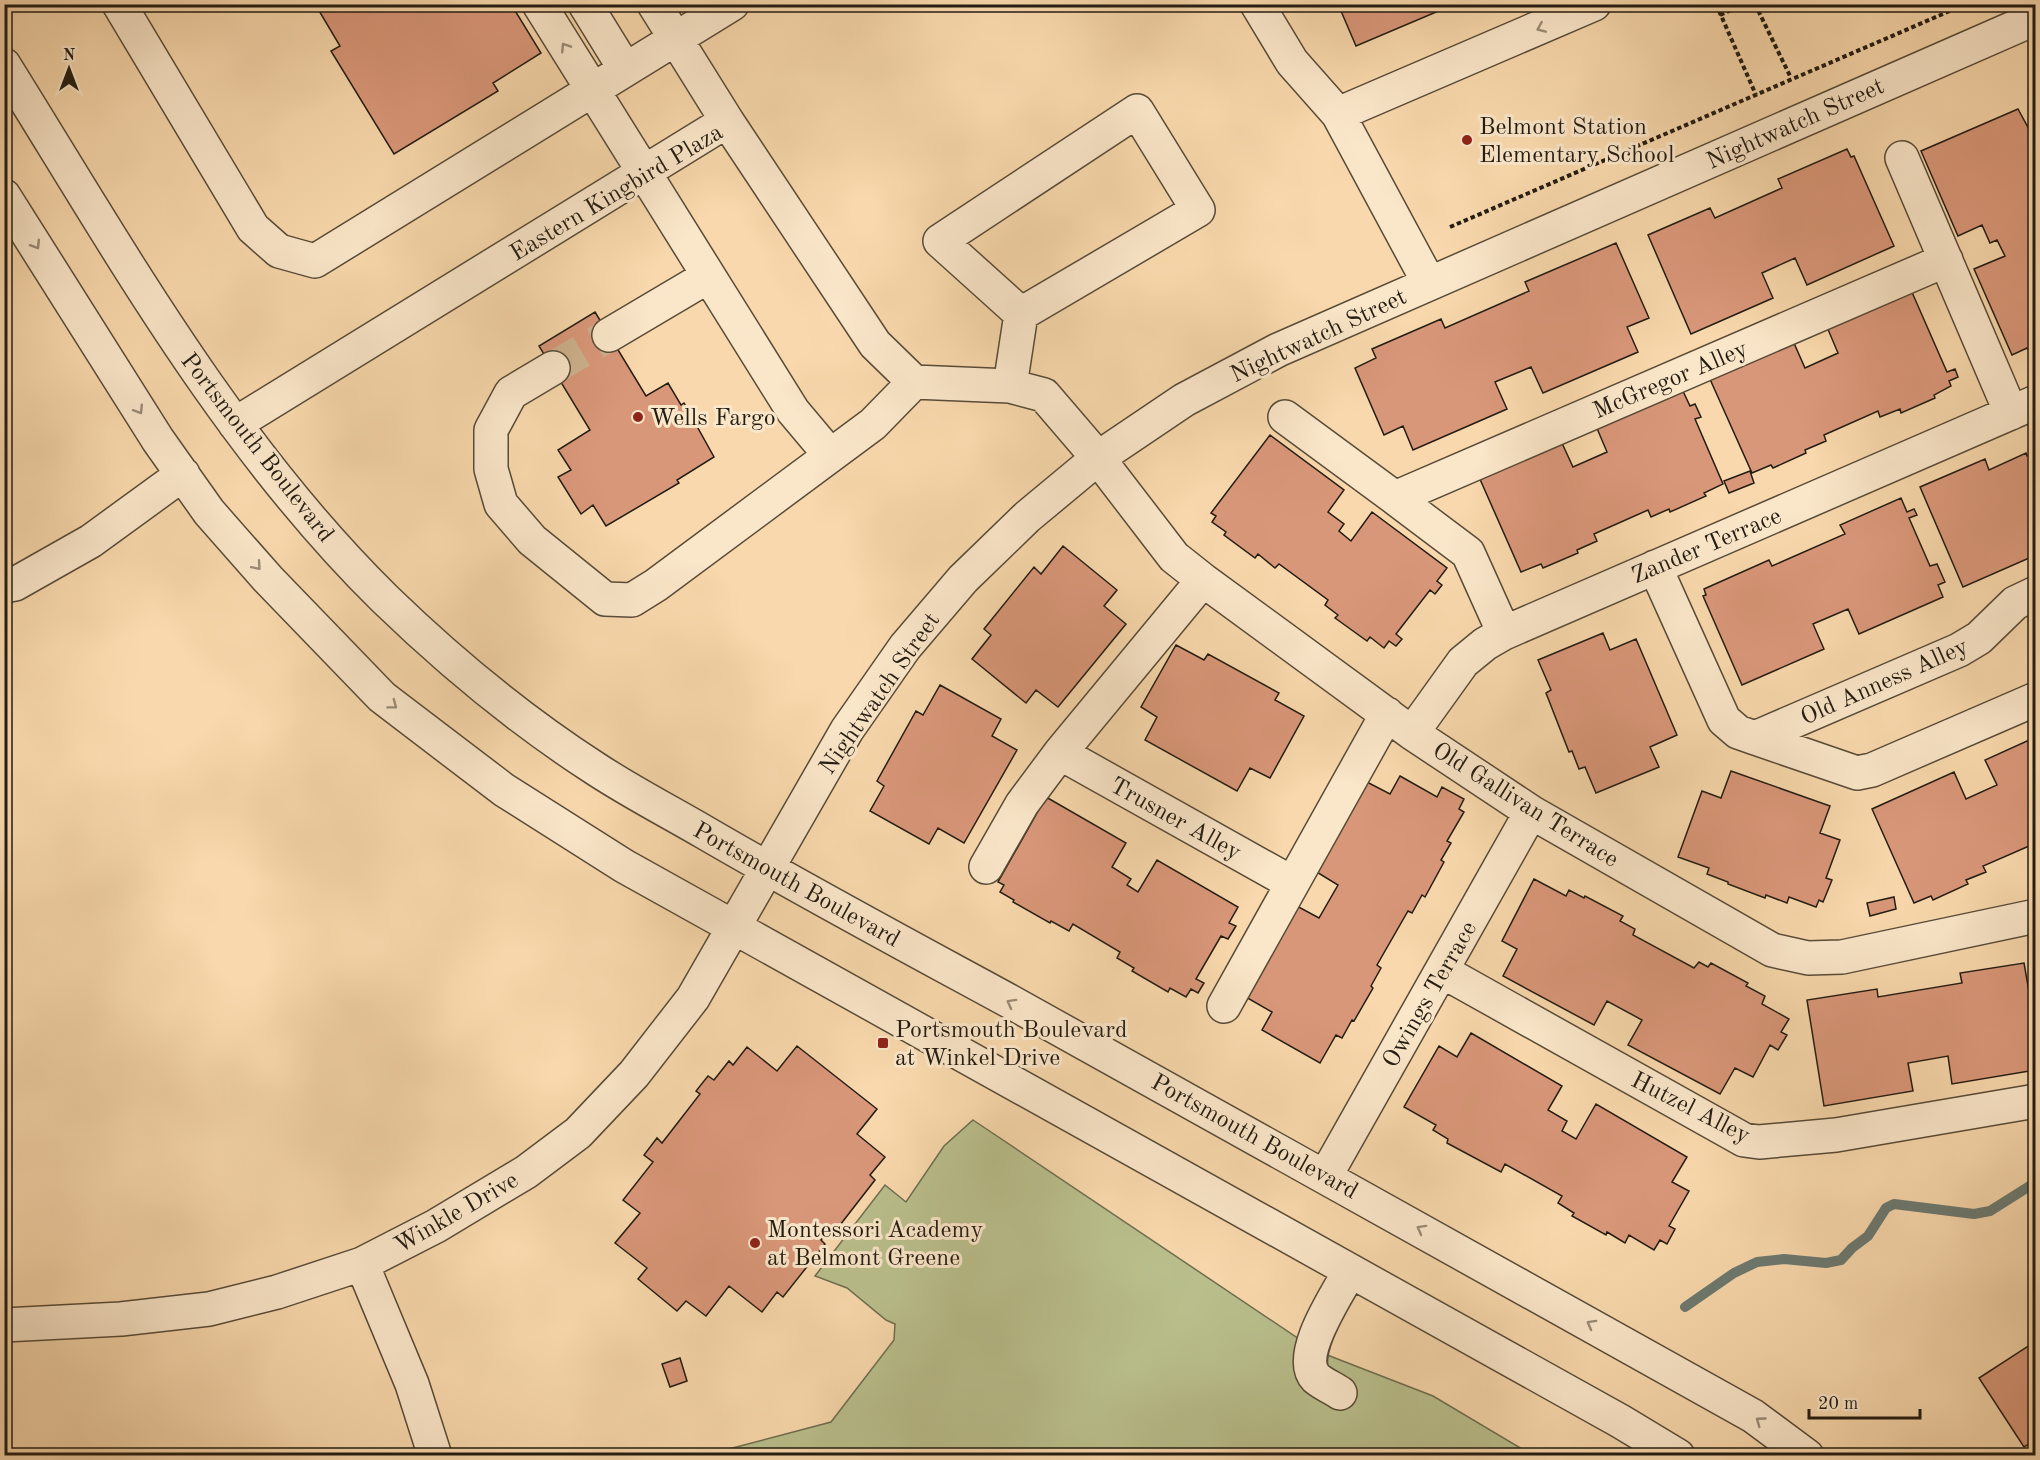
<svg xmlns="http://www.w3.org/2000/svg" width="2040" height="1460" font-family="'Old Standard TT',serif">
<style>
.green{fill:#b9bf8c;stroke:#6e6e4f;stroke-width:1.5}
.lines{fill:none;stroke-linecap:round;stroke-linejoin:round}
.stream{stroke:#6d7a71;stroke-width:10}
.building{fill:#d99779;stroke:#231c12;stroke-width:1.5}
.minor-tunnel{stroke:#cdb28d;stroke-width:33;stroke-dasharray:33 16;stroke-linecap:butt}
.minor-casing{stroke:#584b38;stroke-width:36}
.path{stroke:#231c12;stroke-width:4;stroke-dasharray:4.5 3;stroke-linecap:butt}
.minor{stroke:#fae6c9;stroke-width:33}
.oneway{stroke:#998b77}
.poi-dot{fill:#8f2418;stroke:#fae6c9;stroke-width:2}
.labels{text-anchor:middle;stroke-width:6;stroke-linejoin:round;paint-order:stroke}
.street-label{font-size:24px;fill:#231c12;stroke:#fae6c9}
.poi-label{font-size:24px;fill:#231c12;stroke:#fae6c9;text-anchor:start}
</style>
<rect width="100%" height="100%" fill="#f8d8ac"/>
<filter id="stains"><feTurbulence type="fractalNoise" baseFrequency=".00333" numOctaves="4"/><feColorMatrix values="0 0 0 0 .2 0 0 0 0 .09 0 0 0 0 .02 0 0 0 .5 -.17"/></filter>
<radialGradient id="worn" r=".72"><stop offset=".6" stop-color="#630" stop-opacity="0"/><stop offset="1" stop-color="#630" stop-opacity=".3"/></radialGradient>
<path class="green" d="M973,1120l344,231 116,45 99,59 -830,1 129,-34 63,-82 1,-16 -9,-4 -39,-32 -32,-12 70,-91 21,17 38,-56z"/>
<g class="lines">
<path class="stream" d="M1685,1307l49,-34 23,-11 27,-3 42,4 15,-3 11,-12 16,-12 18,-28 8,-4 80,10 16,-3 46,-29"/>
</g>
<path class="building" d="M315,4h196l30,49 -48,30 5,8 -104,63 -63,-103 9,-5z
M1338,4h117l-99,42z
M2018,109l18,33v206l-7,3 -2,-3 -15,7 -38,-86 31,-13 -8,-16 -7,3 -8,-18 -24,11 -37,-85z
M1847,149l4,8 3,-1 40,90 -87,39 -12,-27 -33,15 11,25 -82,36 -43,-99 62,-27 5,10 67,-30 -4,-9z
M1616,243l33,75 -22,9 11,25 -95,41 -12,-26 -36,15 12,27 -94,41 -10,-24 -19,9 -29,-67 21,-10 -4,-9 69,-30 4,9 84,-37 -4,-9z
M1911,290l36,82 8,-3 3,8 -9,4 2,5 -17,9 1,3 -34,15 -1,-4 -20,8 -2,-6 -54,24 2,6 -21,9 1,3 -33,15 -2,-3 -19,8 -43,-96 84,-36 12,27 33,-15 -11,-26z
M595,312l51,84 22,-13 13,22 3,-2 30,54 -37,23 2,3 -73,43 -13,-21 -12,9 -23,-37 13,-7 -13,-20 32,-20 -51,-84z
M1682,389l8,17 5,-2 6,13 -6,2 28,65 -19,9 2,3 -36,16 -1,-3 -18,8 -3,-7 -54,24 3,7 -20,9 1,3 -35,15 -2,-4 -20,8 -42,-95 82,-36 12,26 34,-15 -11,-26z
M1270,435l74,55 -16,22 16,12 -5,7 12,10 21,-29 75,56 -10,13 5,4 -7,9 -5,-4 -34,44 6,5 -6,7 -7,-5 -5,7 -14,-11 -3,4 -32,-23 3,-3 -13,-10 3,-5 -49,-36 -4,4 -17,-14 -3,4 -31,-23 2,-3 -14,-10 4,-6 -5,-3z
M2036,452v103l-73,32 -43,-100 65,-28 4,11 37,-17 1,3z
M1750,471l4,12 -25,10 -5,-12z
M1901,498l6,14 7,-3 3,6 -8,3 21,48 7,-2 8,18 -7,3 5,12 -84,37 -11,-25 -35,15 11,25 -82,36 -39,-89 3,-1 -2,-6 65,-29 3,6 73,-32 -5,-9z
M1063,546l54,44 -13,16 22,18 -68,83 -22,-17 -10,13 -54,-44 19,-24 -7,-6 50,-62 7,7z
M1603,633l7,17 26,-11 41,96 -27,12 9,20 -63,26 -11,-26 -6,2 -7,-18 -3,1 -23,-59 5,-3 -13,-30z
M1176,645l28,15 4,-6 71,39 -4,7 29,16 -34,62 -20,-10 -13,23 -92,-51 12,-23 -16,-10z
M940,685l61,34 -9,17 25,14 -53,93 -26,-15 -9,16 -59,-33 14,-25 -7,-5 39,-70 7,4z
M2036,737v106l-53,23 3,6 -20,8 2,4 -35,16 -2,-4 -17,7 -42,-94 82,-37 12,27 31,-14 -12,-25z
M1731,771l99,35 -10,27 20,7 -14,38 6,2 -9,22 -4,-2 -3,7 -27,-10 -2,6 -21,-8 -1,3 -37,-14v-2l-21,-8 2,-6 -31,-11 24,-66 19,7z
M1400,776l37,21 5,-10 22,12 -5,10 5,3 -17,29 4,2 -10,17 3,2 -19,35 -3,-2 -10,18 -4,-2 -31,54 4,3 -10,18 2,2 -19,33 -2,-1 -10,18 -6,-3 -16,28 -58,-33 10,-18 -28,-16 51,-91 24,13 19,-33 -23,-14 50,-90 25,13z
M1046,797l80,46 -14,24 19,12 -4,6 11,7 19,-32 81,47 -9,16 7,3 -8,13 -7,-3 -25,43 8,4 -6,10 -7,-4 -5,8 -16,-9 -2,4 -36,-21 2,-3 -17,-10 3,-6 -47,-28 -4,7 -18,-10 -1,2 -37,-21 1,-2 -14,-8 4,-7 -6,-3z
M1534,879l32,17 3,-6 15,8 1,-2 38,20 -3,5 15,8 -2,6 61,33 5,-6 9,5 3,-4 37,20 -2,3 19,10 -3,8 27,15 -8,13 6,3 -9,15 -8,-5 -17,32 -18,-9 -15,26 -92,-49 14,-25 -35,-19 -13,24 -91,-49 14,-27 -15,-8z
M1894,897l2,12 -26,7 -3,-13z
M2024,963l12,69v38l-84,14 -4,-28 -40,7 5,28 -89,15 -17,-106 70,-11 1,8 84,-14 -2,-10z
M1471,1033l91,53 -14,24 19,11 -5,10 14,8 20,-35 91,53 -15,25 17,9 -20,35 6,3 -8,15 -7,-4 -6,10 -25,-15 -4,8 -18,-11 -1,3 -34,-19 2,-3 -16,-10 4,-7 -57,-32 -4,8 -54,-29 1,-4 -15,-9 3,-5 -32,-18 35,-61 18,11z
M797,1046l80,63 -20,25 28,23 -15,18 5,5 -42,54 -4,-4 -8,10 4,4 -42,53 -6,-5 -15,20 -33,-26 -23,30 -20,-15 -9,10 -39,-32 9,-11 -32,-25 25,-30 -17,-13 30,-38 -9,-7 13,-17 5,5 38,-49 -4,-3 12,-15 6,4 15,-19 4,4 14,-18 30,24z
M2036,1341v99l-12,7 -45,-69z
M680,1358l7,23 -17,6 -8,-23z"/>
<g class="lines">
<path class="minor-tunnel" d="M553,368l56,-33"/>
<defs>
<path id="minor" d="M119,4l134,224 26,23 36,10 417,-257
M539,4l254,407 37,44
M585,4l40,65
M654,4l73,117
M1257,4l35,58 46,52 91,169
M4,65c116,186 224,380 381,534 65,63 135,121 211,170 35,23 72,42 108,63 101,59 204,114 307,170 248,136 495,275 742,414l54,40
M1338,114l256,-110
M1902,158l109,255
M4,196l154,244 51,72 59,67 114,118 122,93 120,76 996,555 58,35
M609,335l98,-58
M553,368l-42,25 -20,37v39l10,35 31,36 73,59 27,1 24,-15 217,-161 41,-42
M1010,386l11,-72 -81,-73 197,-130 61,99 -177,104
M1285,417l110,81 551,-238
M235,424l492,-303 148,223 39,38 96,4 34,9 54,63 76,99 29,23 209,153 119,79 241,138 36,8 34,-1 194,-41
M1395,498l73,55 36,80
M1655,567l69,153 14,12 17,6 204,-88 20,-12 36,-35 21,-10
M4,586l11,-2 76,-43 92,-67
M1412,733l51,-71 22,-18 19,-11 532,-231
M1755,738l102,35 15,-3 164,-71
M1060,753l232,130
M986,867l36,-63 38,-51 143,-173
M1442,971l302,169 15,2 77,-7 200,-34
M1224,1006l163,-292
M1326,1175l205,-363
M362,1264l50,120 23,72
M4,1325l117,-6 88,-10 68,-17 85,-28 74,-38 90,-54 52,-39 56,-59 59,-76 154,-268 58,-83 58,-68 64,-62 71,-59 86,-58 94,-50 758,-332
M1340,1393c-7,-5 -17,-9 -24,-15 -21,-22 22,-85 34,-107"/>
</defs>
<use href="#minor" class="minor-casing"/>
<path class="path" d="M1716,4l40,91
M1755,4l36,74
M1720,15l25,-11
M1450,227l516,-223"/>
<use href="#minor" class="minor"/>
</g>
<defs><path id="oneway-chevron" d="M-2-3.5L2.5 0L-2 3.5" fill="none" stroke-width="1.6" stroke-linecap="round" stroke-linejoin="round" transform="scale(1.5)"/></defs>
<g class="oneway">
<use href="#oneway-chevron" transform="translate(1541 28) rotate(157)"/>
<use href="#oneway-chevron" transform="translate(565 47) rotate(-123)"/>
<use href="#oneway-chevron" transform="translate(36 245) rotate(58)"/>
<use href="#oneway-chevron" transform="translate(139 410) rotate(58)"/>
<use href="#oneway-chevron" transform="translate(257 566) rotate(49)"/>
<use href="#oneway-chevron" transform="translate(393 705) rotate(37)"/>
<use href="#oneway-chevron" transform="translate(1011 1003) rotate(-151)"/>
<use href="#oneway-chevron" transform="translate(1421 1229) rotate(-151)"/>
<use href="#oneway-chevron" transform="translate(1591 1324) rotate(-151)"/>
<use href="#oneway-chevron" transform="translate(1760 1421) rotate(-144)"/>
</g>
<g class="poi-dot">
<circle cx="1467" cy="140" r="6"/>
<circle cx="638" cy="417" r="6"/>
<rect x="877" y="1037" width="12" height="12" rx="3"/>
<circle cx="755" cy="1243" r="6"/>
</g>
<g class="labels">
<g class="street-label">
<text transform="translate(1795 123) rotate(-24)" y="8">Nightwatch Street</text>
<text transform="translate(616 192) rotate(-31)" y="8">Eastern Kingbird Plaza</text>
<text transform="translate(1318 335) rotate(-25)" y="8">Nightwatch Street</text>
<text transform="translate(1670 379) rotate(-23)" y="8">McGregor Alley</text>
<text transform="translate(258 447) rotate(52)" y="8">Portsmouth Boulevard</text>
<text transform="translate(1706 545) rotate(-23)" y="8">Zander Terrace</text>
<text transform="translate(1884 681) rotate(-24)" y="8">Old Anness Alley</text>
<text transform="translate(879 693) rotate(-55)" y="8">Nightwatch Street</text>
<text transform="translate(1526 804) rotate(32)" y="8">Old Gallivan Terrace</text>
<text transform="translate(1176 818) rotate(29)" y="8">Trusner Alley</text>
<text transform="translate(797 884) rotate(29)" y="8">Portsmouth Boulevard</text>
<text transform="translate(1429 994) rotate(-60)" y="8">Owings Terrace</text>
<text transform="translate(1691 1107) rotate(27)" y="8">Hutzel Alley</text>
<text transform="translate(1255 1136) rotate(29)" y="8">Portsmouth Boulevard</text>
<text transform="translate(456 1212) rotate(-30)" y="8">Winkle Drive</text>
</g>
<g class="poi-label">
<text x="1479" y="134">Belmont Station<tspan x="1479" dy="28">Elementary School</tspan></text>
<text x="650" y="425">Wells Fargo</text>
<text x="895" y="1037">Portsmouth Boulevard<tspan x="895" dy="28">at Winkel Drive</tspan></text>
<text x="767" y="1237">Montessori Academy<tspan x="767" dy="28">at Belmont Greene</tspan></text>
</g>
</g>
<rect width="2040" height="1460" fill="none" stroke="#f8d8ac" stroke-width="24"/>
<rect x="6" y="6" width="2028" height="1448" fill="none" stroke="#231c12" stroke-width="3"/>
<rect x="12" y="12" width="2016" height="1436" fill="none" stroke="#231c12" stroke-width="1.5"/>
<g transform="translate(69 69)" stroke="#fae6c9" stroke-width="4.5" paint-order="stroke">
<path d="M0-4.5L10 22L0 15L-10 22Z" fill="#231c12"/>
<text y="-9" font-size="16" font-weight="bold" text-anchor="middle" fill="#231c12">N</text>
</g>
<path d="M1809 1409v9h111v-9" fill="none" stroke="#231c12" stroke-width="3"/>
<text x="1818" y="1409" font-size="18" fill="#231c12" stroke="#fae6c9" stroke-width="4.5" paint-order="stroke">20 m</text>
<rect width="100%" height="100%" filter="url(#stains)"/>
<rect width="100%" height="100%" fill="url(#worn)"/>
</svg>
